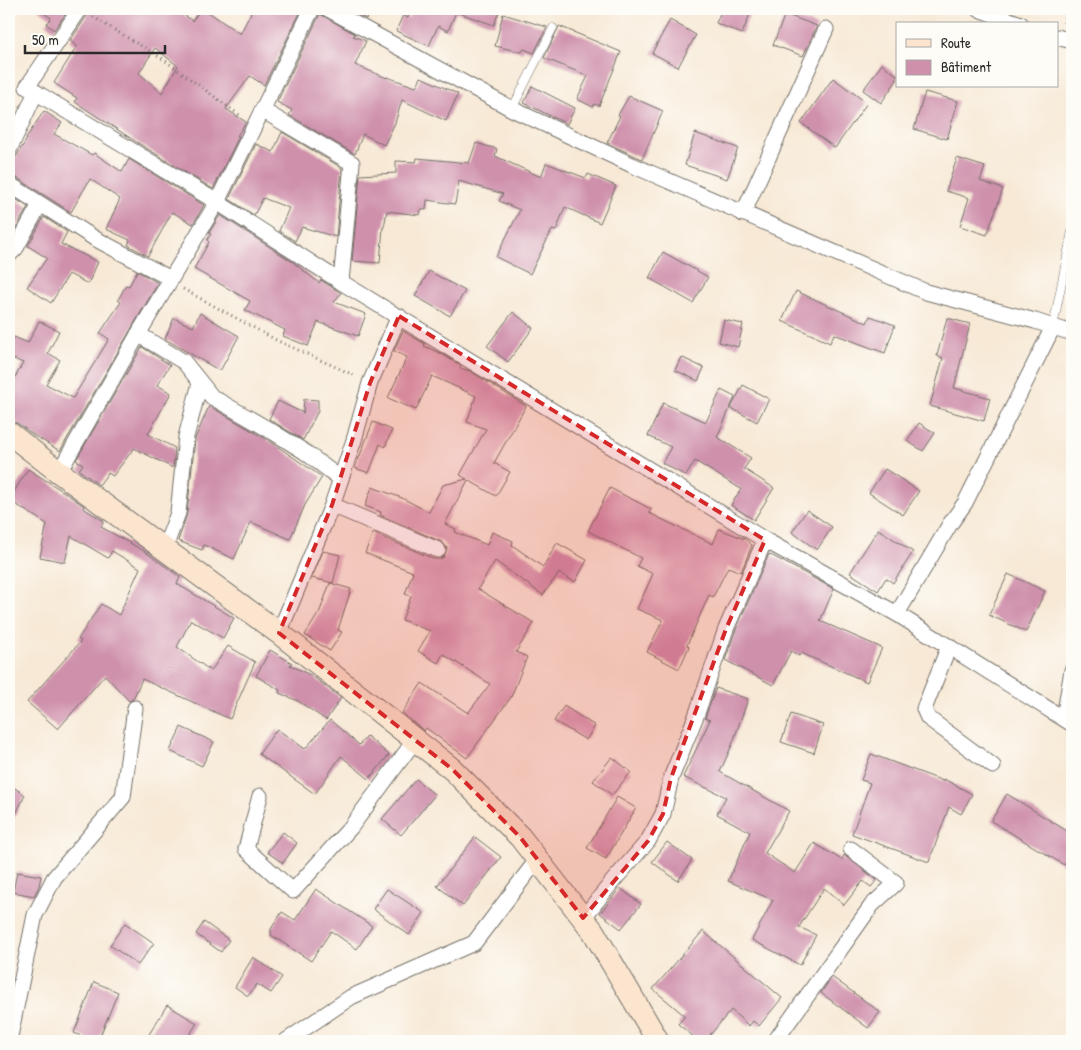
<svg xmlns="http://www.w3.org/2000/svg" width="1081" height="1050" font-family="'Patrick Hand',sans-serif">
<style>
.building{fill:#cf90ac;fill-rule:evenodd}
.lines{fill:none;stroke-linecap:round;stroke-linejoin:round}
.lane-casing{stroke:#726e67;stroke-width:9}
.street-casing{stroke:#726e67;stroke-width:17}
.secondary-casing{stroke:#726e67;stroke-width:24}
.path{stroke:#726e67;stroke-width:3;stroke-dasharray:1 4;stroke-linecap:butt}
.lane{stroke:#fff;stroke-width:8}
.street{stroke:#fff;stroke-width:15}
.secondary{stroke:#fbe5cf;stroke-width:22}
.marked{fill:#d62828;fill-opacity:0.2;stroke:#d62828;stroke-width:4;stroke-dasharray:10 6;stroke-linejoin:round}
</style>
<rect width="100%" height="100%" fill="#fdfcf7"/>
<filter id="ink" filterUnits="userSpaceOnUse"><feTurbulence type="fractalNoise" baseFrequency=".02" numOctaves="2"/><feDisplacementMap in="SourceGraphic" scale="10" xChannelSelector="R" yChannelSelector="G"/><feConvolveMatrix kernelMatrix="1 2 1 2 8 2 1 2 1" color-interpolation-filters="sRGB"/></filter>
<filter id="wash" filterUnits="userSpaceOnUse"><feTurbulence type="fractalNoise" baseFrequency=".0096" numOctaves="4" result="noise"/><feDisplacementMap in="SourceGraphic" scale="20" xChannelSelector="R" yChannelSelector="G"/><feGaussianBlur stdDeviation="1.12" result="paint"/><feColorMatrix in="noise" values="0 0 0 0 0 0 0 0 0 0 0 0 0 0 0 0 0 1.4 0 .05"/><feComposite in="paint" operator="in"/></filter>
<g filter="url(#wash)">
<rect width="100%" height="100%" fill="#f7e9d6"/>
<g id="blocks">
<path class="building" d="M38,9h31l-15,21 -8,-6 5,-6z
M89,9h88l15,12 9,-12h3l36,25 13,-25h49l-38,76 -14,-9 -24,33 20,13 -9,14h2l-26,53 -75,-46 -63,-41 2,-4 -23,-15 23,-37 -7,-5 18,-27zM155,48l23,18 -16,27 -23,-20z
M347,9h27l-8,10z
M412,9h88l-6,16 -38,-13 -8,19 -10,-5 -9,20 -33,-15 7,-16 5,3z
M722,9h15l13,5 -8,20 -26,-11z
M320,14l35,20 -2,2 13,5 -11,24 32,13v-1l29,10 5,-10 37,17 -12,27 -44,-21 -7,23 -11,22 -21,-11 -8,20 -66,-39 3,-5 -15,-8z
M503,14l44,13 -13,26 -10,-4 -2,3 -27,-6z
M785,14l32,12 -14,30 -30,-11z
M670,20l26,15 -18,32 -26,-14z
M559,26l62,26 -22,54 -5,-2 -1,3 -16,-8 11,-23 -44,-18z
M882,64l15,11v5l-16,23 -18,-13z
M833,78l34,25 -32,45 -34,-25z
M532,86l43,22 -8,16 -43,-21z
M925,92l33,9 -11,38 -33,-10z
M629,96l34,15 -21,48 -35,-16 13,-27 -2,-1z
M44,111l18,12 -8,11 38,21 2,-2 28,19 7,-13 75,46 -11,19 -21,-12 -24,44 -20,-11 2,-5 -24,-11 14,-30 -30,-20 -19,33 -57,-36 -5,-1v-7l18,-29 -1,-1z
M282,132l60,36 -6,69 -34,-10 -7,14 -16,-10 10,-23 -26,-10 -9,17 -25,-16 27,-55 17,8z
M695,133l43,15 -11,31 -42,-14z
M476,143l21,6 -2,7 46,21 5,-14 40,15 2,-4 28,12 -16,37 -35,-16 -9,24 -4,-1 -22,44 -34,-17 24,-47 -21,-9 4,-7 -44,-13 -4,23 -28,-4 -1,10 -5,-1 -1,6 -33,-4 -3,16h-1l-3,36 -28,-2 8,-86 36,-2v-12l20,1 1,-4 52,5z
M957,158l28,9 -5,14 23,8 -16,46 -27,-9 9,-28 -23,-7z
M9,195l19,12 -17,30 -2,-1z
M220,215l73,47 26,21 2,-3 20,13 -7,9 32,12 -8,22 -40,-14 -10,24 -25,-10 2,-6 -40,-20 5,-9 -56,-32 15,-27 -2,-2 4,-6 -2,-1z
M44,217l23,15 -6,12 37,18 -10,22 -19,-10 -18,29 -24,-16 20,-29 -19,-12z
M663,252l45,25 -15,26 -44,-25z
M137,271l21,12 -98,168 -28,-17 -15,-11 -8,-3v-32l14,-25 -14,-6v-9l5,-11 14,6 11,-22 20,10 -11,22 12,7 -14,24 27,14 36,-59 -9,-6 21,-31 -3,-2 8,-15 3,1z
M429,271l36,20 -15,25 -35,-20z
M796,291l71,32 3,-7 25,9 -10,28 -51,-19 -4,9 -48,-22z
M513,312l20,16 -25,34 -21,-16z
M200,313l39,23 -19,35 -55,-32 9,-21 19,9z
M947,318l23,6 -16,64 36,10 -6,23 -54,-15 13,-48 -6,-2z
M724,320l19,4 -5,23 -19,-5z
M403,331l22,13 -1,2 16,7 21,13 -1,2 10,3 56,35 -32,57 16,9 -14,24 -28,-16 -23,44 11,5 -1,3 32,13 5,-13 21,9 -1,4 31,22 14,-24 30,17 -12,22 -16,-9 -16,22 -48,-34 -17,28 56,34 -18,29 11,5 -16,40 -44,61 -41,-30 -2,3 -22,-18 20,-30 46,30 22,-29 -47,-30 -5,9 -20,-12 12,-20 -28,-11 9,-24 -6,-2 8,-22 -48,-19 8,-20 61,26h6l4,-2 3,-9 -5,-6 -62,-27 1,-3 -16,-6 7,-19 30,11 27,14 14,-27 24,-6 -7,-4 26,-46 -19,-7 9,-26 -44,-20 -16,34 -28,-12 19,-41 -13,-6z
M142,347l28,18 -13,20 14,8 -23,41 27,14 -2,20 -39,-20 -21,28 -5,-3 -9,12 -20,-15 4,-6 -7,-4z
M681,357l23,11 -6,13 -23,-11z
M743,385l26,14 -12,23 -26,-14z
M721,390l14,7 -18,40 34,21 -7,11 30,19 -20,32 -23,-15 10,-16 -46,-28 -9,15 -24,-13 9,-16 -23,-11 15,-33 43,19z
M304,399l14,1v11l-15,29 -34,-21 9,-18 25,12z
M209,406l59,34 54,37 -17,28 -15,34 -39,-17 -17,37 -30,-14 -2,5 -24,-9 9,-27 8,-75z
M373,422l19,8 -7,17 -5,-3 -11,29 -14,-5z
M919,423l16,10 -12,18 -16,-10z
M28,469l36,23 20,14 -1,2 21,13 -3,6 43,24 36,26 -3,7 57,34 -11,20 -32,-18 -14,27 34,24 17,-25 27,16 -25,57 -88,-40 -9,20 -4,2 -24,-26 -47,54 -31,-27 54,-61 -3,-2 23,-35 18,11 21,-47 -28,-17 -4,7 -37,-22 -6,26 -25,-5 7,-33 -38,-24z
M885,469l34,22 -16,24 -34,-22z
M610,488l41,21 -2,4 64,31 6,-15 26,10 7,6 -11,27 -13,-5 -15,30 -4,-2 -22,50 2,2 -10,22 -32,-17 16,-32 -26,-11 16,-35 -16,-8 4,-8 -53,-27z
M807,510l25,17 -15,23 -25,-18z
M878,529l35,23 -20,31 -7,-5 -8,13 -28,-18z
M323,551l17,4 -7,28 -21,-5z
M769,554l65,35 -14,32 62,27 -15,34 -66,-29 -2,3 -8,-5 -18,34 -48,-25 10,-28z
M1008,574l37,17 -19,41 -37,-17z
M330,583l21,6 -13,41 4,2 -12,19 -25,-16 15,-24z
M270,650l22,13 -2,2 22,11 29,22 -15,22 -28,-19 -19,-8 1,-3 -24,-14z
M716,688l32,11 -16,46 -12,27 69,39 -24,42 30,20 19,-30 28,17 2,-5 33,25 -6,7 -8,-6 -19,24 -20,-17 -25,39 17,8 -16,30 -48,-25 21,-40 -45,-19 22,-49 -33,-18 9,-17 -43,-20 27,-57 -5,-2z
M564,706l31,20 -9,14 -32,-19z
M791,714l32,11 -9,28 -33,-11z
M330,720l29,25 8,-9 22,19 -20,24 -28,-23 -26,38 -56,-40 18,-25 28,20z
M181,727l33,15 -12,24 -32,-15z
M871,754l72,27 1,-2 28,15 -11,20 -12,-7 -20,55 -77,-28 18,-51 -9,-3z
M612,757l19,15 -19,23 -19,-14z
M416,779l19,16 -34,40 -19,-16z
M9,784l16,11 -16,34z
M1007,794l65,40v18l-8,13 -73,-44z
M617,797l19,11 -30,51 -19,-11z
M283,832l14,11 -14,20 -16,-11z
M475,837l26,20 -38,49 -26,-20z
M667,842l25,18 -14,21 -26,-19z
M17,872l24,4 -2,10 -5,10 -21,-4z
M620,888l21,16 -20,25 -21,-16z
M316,889l56,37 -15,23 -26,-18 -20,30 -40,-26v-6l11,-17 13,8z
M387,889l37,24 -15,22 -36,-26z
M204,922l25,18 -8,12 -25,-18z
M125,923l29,20 -16,22 -28,-20z
M703,931l79,67 -23,28 -6,-5 -4,5 -18,-16 -26,31h-6l-21,-17 7,-8 -32,-27z
M253,957l29,20 -11,16 -14,-9 -9,12 -13,-9z
M832,977l48,35 -12,16 -47,-35z
M94,982l24,10 -20,49h-4l-20,-8z
M167,1005l30,18 -11,18h-41z"/>
</g>
</g>
<g filter="url(#ink)">
<use href="#blocks" fill-opacity="0" stroke="#726e67" stroke-width="1"/>
<g class="lines">
<defs>
<path id="lane" d="M512,109l41,-81
M1053,327l19,-96"/>
<path id="street" d="M80,9l-53,78 190,115 124,80 424,258 132,74 175,110
M328,9l184,100 120,56 294,127 109,29 37,12
M978,9l43,15
M1057,37l15,4
M262,110l90,53 -11,119
M9,150l27,-58
M9,184l85,54 77,41
M743,214l83,-185
M9,255l7,-7 24,-44
M138,334l46,28 28,35 61,35 32,20 36,27
M59,472l81,-141 77,-129 95,-193
M332,505l106,45
M164,550l14,-37 8,-76 14,-54
M897,614l53,-90 15,-21 88,-176
M279,633l53,-128 22,-65 16,-57 29,-67
M949,646l-25,63 4,9 65,48
M1064,718l8,-48
M260,796l-14,53 47,42 58,-64 64,-87
M583,918l30,-37 35,-40 15,-27 8,-36 25,-62 30,-87 39,-89
M9,1041l26,-126 19,-37 69,-81 12,-89
M286,1041l65,-44 123,-54 63,-83
M775,1041l97,-136 24,-22 -45,-34"/>
<path id="secondary" d="M9,433l50,39 220,161 173,136 68,68 73,94 65,110"/>
</defs>
<use href="#lane" class="lane-casing"/>
<use href="#street" class="street-casing"/>
<use href="#secondary" class="secondary-casing"/>
<path class="path" d="M93,17l70,42 79,58
M1064,23l2,-14
M183,289l95,52 78,35"/>
<use href="#lane" class="lane"/>
<use href="#street" class="street"/>
<use href="#secondary" class="secondary"/>
</g>
</g>
<path class="marked" d="M399,316l366,224 -39,89 -55,149 -8,36 -15,27 -65,77 -63,-81 -68,-68 -173,-136 53,-128 38,-122z"/>
<rect width="1081" height="1050" fill="none" stroke="#fdfcf7" stroke-width="30"/>
<rect x="896" y="22" width="162" height="65" fill="#fdfcf7" stroke="#a9a8a5"/>
<rect x="906" y="39" width="25" height="8" fill="#fbe5cf" stroke="#a9a8a5"/>
<text x="941" y="48" font-size="15" fill="#2b2b2b">Route</text>
<rect x="906" y="60" width="25" height="15" fill="#cf90ac" stroke="#a9a8a5"/>
<text x="941" y="72" font-size="15" fill="#2b2b2b">Bâtiment</text>
<path d="M25 45v8h140v-8" fill="none" stroke="#2b2b2b" stroke-width="2.5"/>
<text x="32" y="45" font-size="15" fill="#2b2b2b" stroke="#fdfcf7" stroke-width="4" paint-order="stroke">50 m</text>
</svg>
